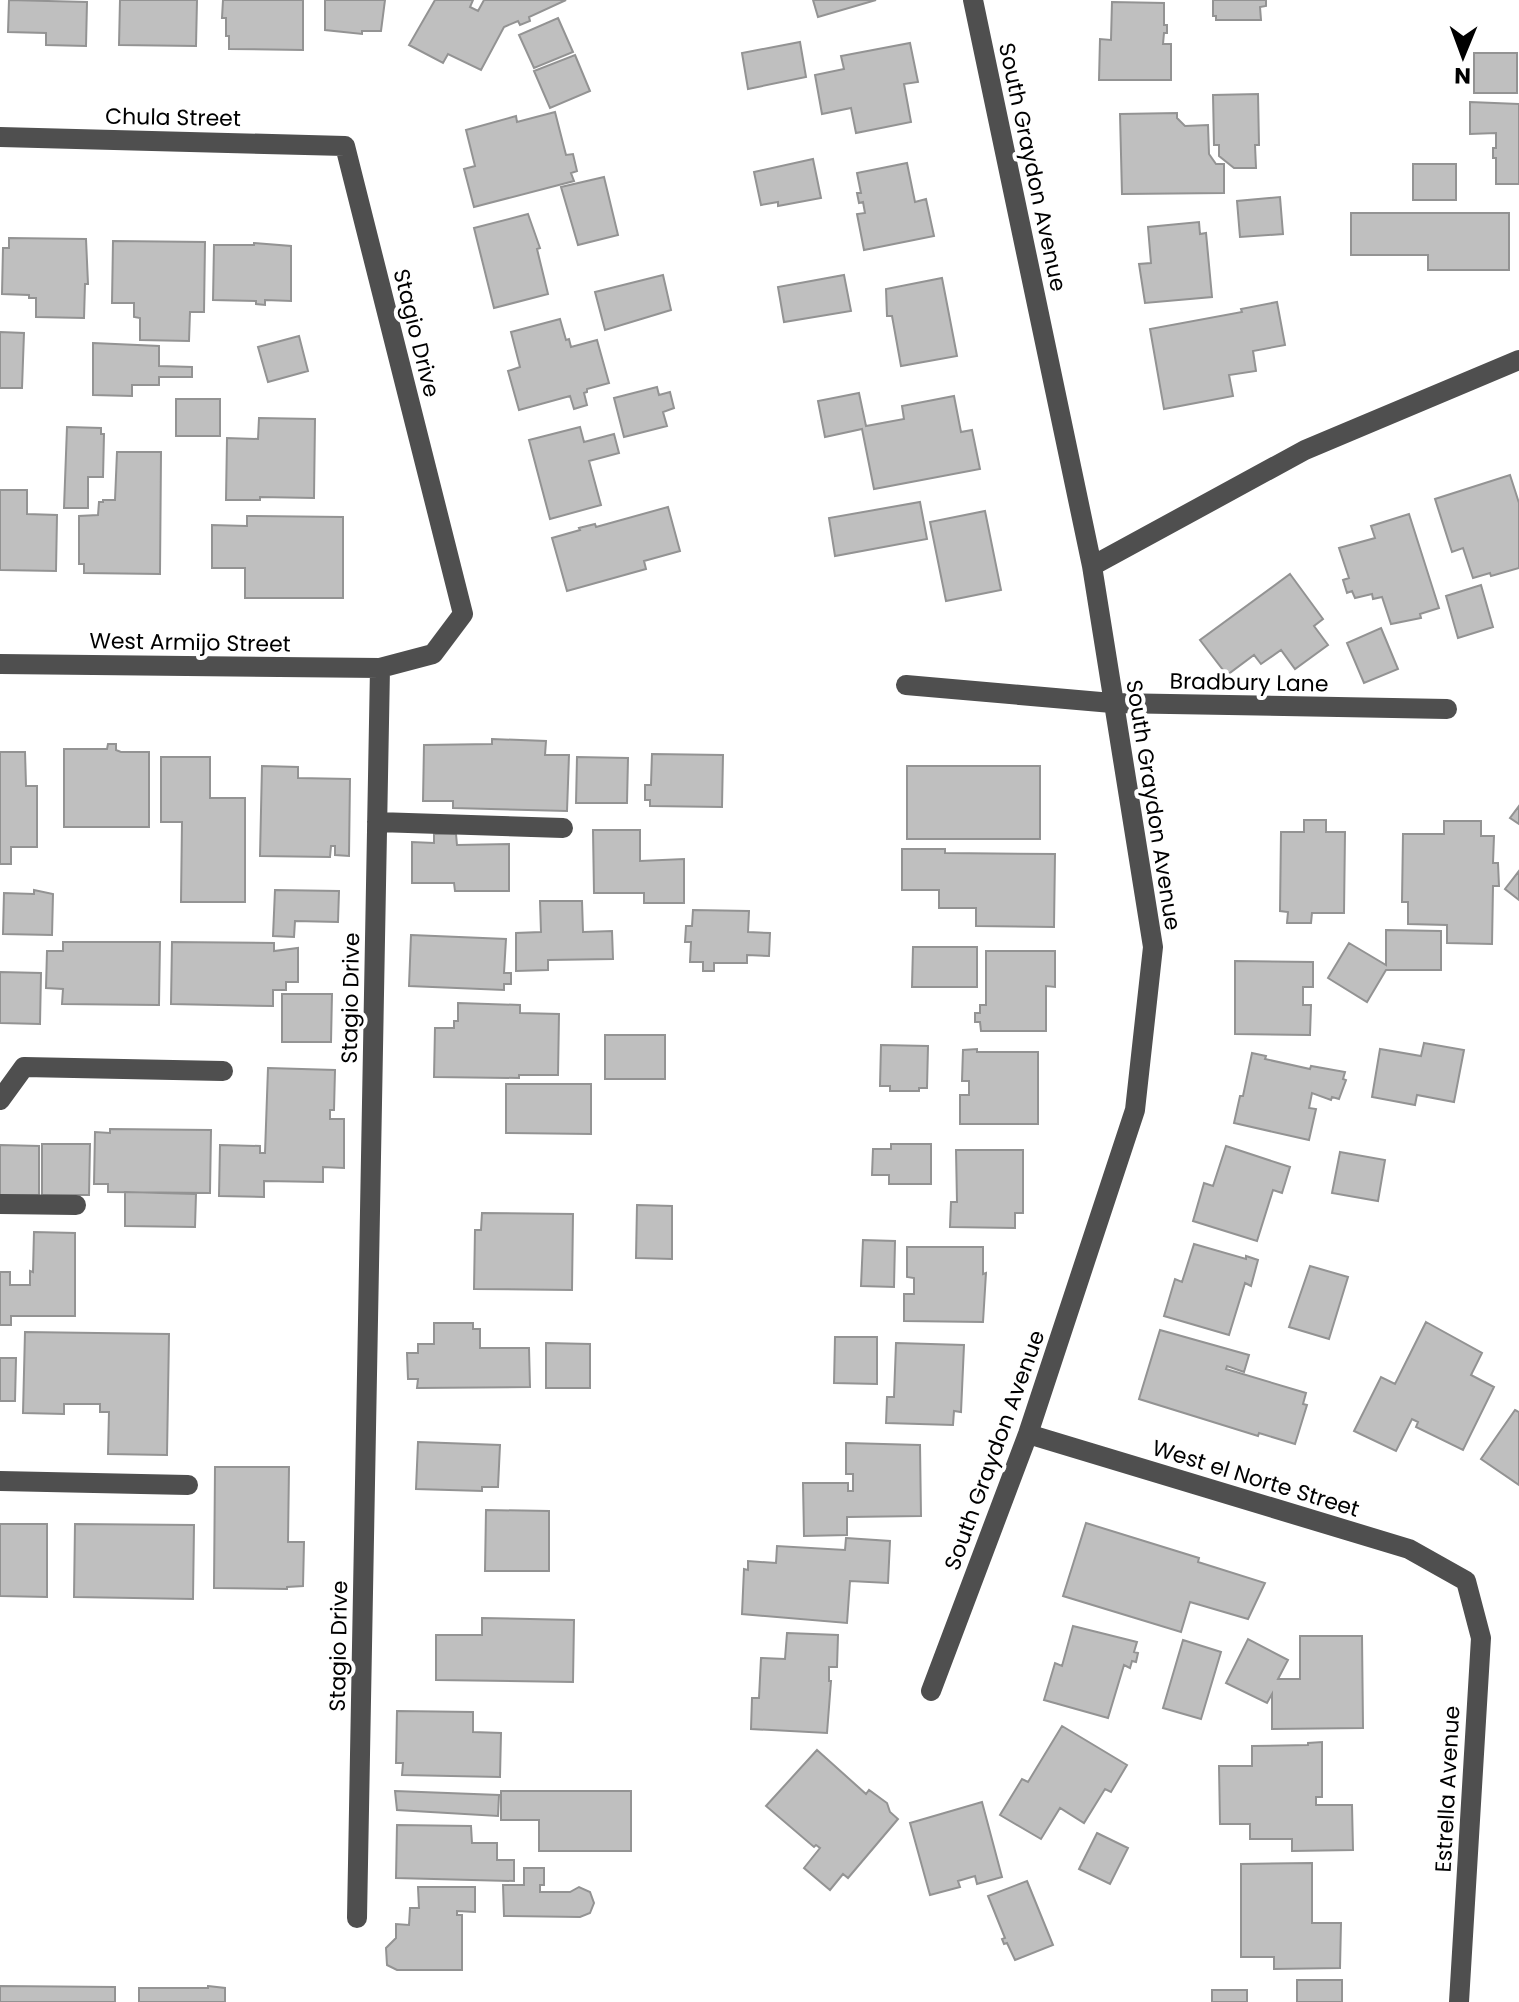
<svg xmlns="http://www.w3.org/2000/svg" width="1519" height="2002" font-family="Poppins,sans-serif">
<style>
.building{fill:#bfbfbf;stroke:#939393;stroke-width:2}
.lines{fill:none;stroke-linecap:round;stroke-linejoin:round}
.minor{stroke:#4f4f4f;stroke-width:20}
.labels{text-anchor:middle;stroke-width:8;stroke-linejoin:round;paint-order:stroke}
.street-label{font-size:22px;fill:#000;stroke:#fff}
</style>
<rect width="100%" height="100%" fill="#fff"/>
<path class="building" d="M9,0l78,2 -1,44 -40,-1v-12l-38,-1z
M120,0h77l-1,46 -77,-1z
M223,0h80v50l-74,-1v-13h-3v-18h-4z
M325,0h60l-4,31h-19v3l-37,-4z
M435,0h38l-3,7 8,4 6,-11h82l-37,17 1,4 -10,4 -2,-4 -14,6 -23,43 -33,-16 -5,9 -34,-18z
M813,0h63l-58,17z
M1213,0h53v6l-6,1 1,13h-45v-4h-3z
M1112,2l52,1v22h3v8h-3l-1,11h8v36h-72l1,-41 11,1z
M558,18l15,34 -39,16 -15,-33z
M800,42l6,35 -58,12 -6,-36z
M910,43l8,39 -14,2 7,38 -55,11 -5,-25 -29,6 -7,-39 29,-6 -3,-13z
M1474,53h43v40h-43z
M575,55l15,36 -40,17 -16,-37z
M1258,94l1,51h-4l1,23h-22l-15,-12v-11h-5l-1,-50z
M1470,102l49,2v80h-23v-26h-3v-10h3v-15l-26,1z
M555,112l11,43 7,-1 4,17 -6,2 3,8 -100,26 -10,-38 11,-3 -9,-36 50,-14 1,6z
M1177,113v5l8,8 23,-1 1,29 7,10h8v29l-102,1 -2,-80z
M813,159l8,39 -43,8v-4l-17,3 -7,-33z
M907,163l8,39 11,-3 8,37 -70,14 -7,-36 8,-1 -2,-11 -4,1 -2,-10h4l-4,-20z
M1413,164h43v36h-43z
M604,177l14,58 -40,10 -17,-58z
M1280,197l3,37 -43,3 -3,-36z
M1351,213h158v57h-81v-15h-77z
M528,214l12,34 -3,1 11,45 -54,14 -20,-80z
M1199,222l1,12 6,-1 6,64 -67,6 -6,-39 12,-1 -3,-36z
M9,238l77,1 2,45h-3l-1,34 -48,-1v-19h-7v-3l-27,-1 1,-46h6z
M113,241l92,1 -1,70h-14l-1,29 -49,-1v-22l-6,-1v-14h-22z
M254,243l37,3v55l-26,-1v5l-9,-1v-3l-43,-1 1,-55h40z
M663,275l8,35 -66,20 -10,-38z
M844,275l7,36 -67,11 -6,-35z
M942,278l15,78 -56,10 -9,-50h-5l-1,-27z
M1277,302l8,43 -32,6 3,20 -27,4 4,21 -69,13 -14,-80 92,-17 -1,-3z
M560,319l6,21 3,-1 2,8 26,-7 12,43 -22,6v3l-3,1 3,12 -13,4 -4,-13 -51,14 -11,-39 12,-4 -9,-35z
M0,332l24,1 -2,55h-22z
M299,336l9,35 -40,11 -10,-35z
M93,343l66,3v20l33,1v10h-33v8h-27v11l-39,-1z
M657,387l2,8 11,-3 4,16 -11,4 4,14 -43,11 -10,-39z
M859,393l7,33 38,-7 -2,-13 52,-10 7,36 11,-2 8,39 -106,20 -12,-60 -37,8 -7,-36z
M176,399h44v37h-44z
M259,418l56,1 -1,79 -54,-1v3h-34l1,-62 31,1z
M67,427l34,1v6h3l-1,43h-15v31h-24z
M580,427l4,15 30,-8 5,19 -30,8 12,44 -51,14 -21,-79z
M117,452h44l-1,122 -76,-1v-9h-5v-48l19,-1 1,-13h4v-2h12z
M1510,475l9,28v65l-28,8 -1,-3 -17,5 -10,-30 -11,4 -17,-53z
M0,490h27v24l30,1 -1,56 -56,-1z
M920,502l7,37 -92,17 -6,-38z
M668,507l12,44 -36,10 2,8 -79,22 -15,-53 28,-8 -1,-2 16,-4 1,3z
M985,511l16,79 -55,11 -16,-79z
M1409,514l30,94 -19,6 1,4 -30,6 -9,-27 -9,2 -1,-5 -17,4 -3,-7 -5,2 -4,-13 6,-2 -10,-30 36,-10 -4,-12z
M247,516l96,1v81h-98v-30h-33v-43l35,1z
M1290,574l33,45 -9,7 14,19 -33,24 -14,-19 -20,14 -7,-9 -27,20 -27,-35z
M1481,585l12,42 -35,11 -12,-42z
M1381,628l17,41 -34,14 -17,-40z
M492,739l54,2 -1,14h24l-2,56 -114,-3v-7h-30l1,-56 68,-1z
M108,744h8v6l5,2h28v75h-85v-78h43z
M0,752h25l1,34h11v61h-26v17h-11z
M652,754l71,1 -1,52 -72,-1v-6h-5v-15h6z
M161,757h49v41h35v104h-64l1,-80h-21z
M577,757l51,1 -1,45h-51z
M262,766l36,1v11l52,1 -1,77 -14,-1v-9h-4l-1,11 -70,-1z
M907,766h133v73h-133z
M1519,806v18l-9,-6z
M1304,820h22v12h19l-1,81h-32l-1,10h-24l1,-11 -8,-1 1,-79h23z
M1444,821h37v15h13l-1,27h5l1,23h-6l-1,58 -45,-1v-18l-39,-1v-22h-6l1,-68h41z
M593,830h47v31l44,-2v44h-40v-10h-50z
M434,834h22l1,11 52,-1v47h-54l-1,-8h-42v-41l22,1z
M902,849h43v4l110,1 -1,73 -78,-1v-18h-37v-18h-37z
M1519,871v29l-14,-11z
M34,890l19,4 -1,41 -49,-1 1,-41 30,1z
M275,890l64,1 -1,31 -43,-1 -1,16 -21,-1z
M540,901h42l1,31 29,-1 1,28 -65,1v10l-32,1v-38l25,-1z
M693,910l56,1 -1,21 22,1 -1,23 -22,-1v8h-33v8h-11v-9h-13l1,-20h-6l1,-16h6z
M1386,930l55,1v39h-55l-19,32 -39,-24 21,-35 37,22z
M411,935l95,4 -2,34h7v11h-7v6l-95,-4z
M63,942h97l-1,63 -97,-1 1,-15 -17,-1 1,-37h16z
M172,942l102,1v8l24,-3v34h-12v8h-13v16l-102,-2z
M913,947h64v40h-65z
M986,951h69v36l-9,-1v45h-65l-1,-9h-5v-9h5v-8h6z
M1235,961l78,1v25h-10v18h8l-1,30 -75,-1z
M0,972l41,1 -1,51 -40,-1z
M282,994h50l-1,48h-49z
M458,1003l62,2v8l39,1 -1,61h-39v3l-85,-1 1,-49h19v-7h4z
M605,1035h60v44h-60z
M1424,1043l40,7 -10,52 -37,-7 -2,10 -43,-8 8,-48 41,7z
M881,1045l47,1 -1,42h-8v3h-29v-5h-10z
M977,1049v3h61v72h-78v-29h9v-14h-7l1,-31z
M1252,1053l14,3 -1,3 45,10 1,-3 34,6 -2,7 3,1 -7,19 -7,-2 -1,3 -19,-7 -3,15 7,1 -7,31 -75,-17 6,-27h3z
M268,1068l67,2 -1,40h-4v9h14v49l-21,-1v15l-59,-1v16l-45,-1 1,-51 40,1v7h5z
M506,1084h85v50l-85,-1z
M110,1129l101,1 -1,63 -102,-1v-8h-14l1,-52 15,1z
M42,1144h48l-1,51h-47z
M891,1144h40v40h-42v-9h-17l1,-26h18z
M0,1145l39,1v49h-39z
M1226,1146l64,21 -8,26 -9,-3 -16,51 -64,-20 11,-38 9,3z
M956,1150h67v63h-8v15l-65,-1 1,-25h6z
M1340,1152l45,8 -7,41 -46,-8z
M125,1192l71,2 -1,33 -70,-1z
M637,1205l35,1v53l-36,-1z
M482,1213l91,1 -1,76 -98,-1 1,-59h6z
M34,1232l41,1v83h-64v9h-11v-53h10v13h20v-14l3,1z
M863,1240l32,1 -1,46 -33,-1z
M1194,1244l52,15v-3l12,4 -7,26 -6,-3 -16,52 -65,-19 11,-37 7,3z
M907,1247h76v27l3,-1 -3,49 -79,-1v-27h10v-16l-7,-1z
M1310,1266l38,11 -19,62 -40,-12z
M1426,1322l56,31 -11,22 23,12 -31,63 -47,-23 2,-5 -6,-3 -16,32 -42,-20 27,-54 14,7z
M434,1323h39v6h7v19h49l1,39 -113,1 1,-9h-10l-1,-26h11v-9h16z
M1160,1330l89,25 -5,17 -17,-6 -1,3 80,24 -3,11 4,1 -12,39 -36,-11 -1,3 -119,-37z
M25,1332l144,2 -2,121 -59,-1 1,-42h-9v-8h-36v10l-41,-1z
M835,1337h42v47l-43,-1z
M546,1343l44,1v44h-44z
M896,1343l68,2 -3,67 -7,-1 -1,14 -67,-2 1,-26h7z
M0,1358h16l-1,43h-15z
M1515,1410l4,2v73l-38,-26z
M418,1442l82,3 -2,42h-16v4l-66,-2z
M846,1443l74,2 1,71 -74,1v18l-43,1 -1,-53h45v8h5v-17h-7z
M215,1467h74l-1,75h16l-1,44 -16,1v2l-73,-1z
M486,1510l63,1v60h-64z
M1086,1523l113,35 -1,4 67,21 -17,36 -58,-17 -9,30 -118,-36z
M0,1524h47v73l-47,-1z
M75,1524l119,1 -1,74 -119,-2z
M846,1538l44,3 -2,42 -38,-2 -3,42 -105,-9 2,-45 4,1v-9l28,2 1,-17 68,4z
M482,1618l92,2 -1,62 -137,-2v-45h46z
M1073,1626l64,16 -3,10 4,1 -2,9 -4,-1 -2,7 -6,-3 -16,53 -64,-18 11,-37 7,3z
M787,1633l51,2 -1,32h-8v14h2l-4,52 -76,-4 1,-31h7l2,-40 24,1z
M1300,1636h62l1,92 -91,1v-35l-5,9 -41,-20 22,-44 40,21 -10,19h22z
M1183,1640l38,12 -20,67 -38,-11z
M397,1711l76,1v20l28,1 -1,44 -98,-2 1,-12h-7z
M1062,1726l65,39 -16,27 -6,-3 -21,34 -24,-15 -19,31 -41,-24 22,-36 6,3z
M1322,1742v55h-6v8h36l1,45 -61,1v-12h-42v-15h-30l-1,-58h33v-20l56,-1v-2z
M817,1750l49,44 3,-4 18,13 3,9 8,7 -50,59 -5,-4 -13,16 -26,-22 16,-20 -4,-3 -2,2 -48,-41z
M395,1791l104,4 -1,21 -101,-6z
M501,1791h130v60h-92v-31h-38z
M982,1802l20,75 -25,7 -2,-8 -17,5 2,6 -30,8 -20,-72z
M397,1825l74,1 1,17h25v17h17v21l-118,-3z
M1097,1833l31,15 -18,36 -31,-15z
M1312,1863v60h29l-1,45 -66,1v-12h-33v-93z
M524,1868h20v17h-4v7h30l9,-5 11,5 4,11 -4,10 -10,4 -76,-1 -1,-31h21z
M1027,1881l26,64 -38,15 -8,-17 -3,1 -2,-5 3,-1 -17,-42z
M418,1887h57v25l-18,-1v4h5v55h-65l-10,-5 -1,-17 10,-10v-14l13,1 1,-17h9z
M1297,1980h45v22h-45z
M0,1986l115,1v15h-115z
M208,1986l17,2v14h-86v-14h69z
M1212,1990h35v12h-35z"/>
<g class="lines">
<path class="minor" d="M0,137l345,9 118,468 -30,40 -53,14 -23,1250
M1092,566l213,-116 214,-90
M0,664l380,4
M906,685l206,18 335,6
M377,822l186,6
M0,1100l24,-33 199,4
M0,1204l76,1
M1028,1434l381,115 57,32 15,57 -22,364
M0,1481l188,4
M931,1691l97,-257 107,-324 18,-163 -61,-381 -119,-566"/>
</g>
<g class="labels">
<g class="street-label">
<text transform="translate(173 117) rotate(1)" y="8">Chula Street</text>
<text transform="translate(1033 167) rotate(78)" y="8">South Graydon Avenue</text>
<text transform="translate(417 333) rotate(76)" y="8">Stagio Drive</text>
<text transform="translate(190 642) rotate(1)" y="8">West Armijo Street</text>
<text transform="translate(1249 682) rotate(1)" y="8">Bradbury Lane</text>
<text transform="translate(1154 805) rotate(81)" y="8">South Graydon Avenue</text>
<text transform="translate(350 998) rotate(-89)" y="8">Stagio Drive</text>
<text transform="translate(994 1450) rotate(-70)" y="8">South Graydon Avenue</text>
<text transform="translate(1256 1478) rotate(17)" y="8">West el Norte Street</text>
<text transform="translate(338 1646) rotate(-89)" y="8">Stagio Drive</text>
<text transform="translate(1447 1789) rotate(-87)" y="8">Estrella Avenue</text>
</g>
</g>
<g transform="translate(1463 56) rotate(181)" stroke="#ffffff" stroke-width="6" paint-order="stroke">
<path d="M0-6L14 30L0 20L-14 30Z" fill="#000000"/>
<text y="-12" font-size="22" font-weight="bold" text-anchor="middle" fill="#000000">N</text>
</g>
</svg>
